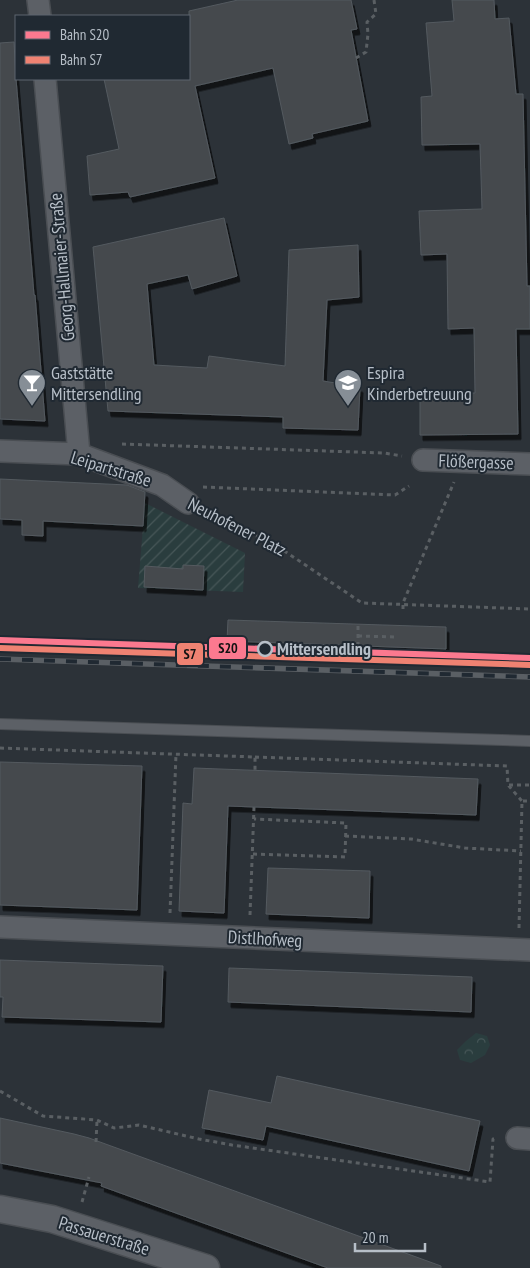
<svg xmlns="http://www.w3.org/2000/svg" width="530" height="1268" font-family="'PT Sans Narrow',sans-serif">
<style>
.park{fill:url(#park-crowns)}
.garden{fill:url(#garden-furrows)}
.building{fill:#44494e;stroke:#545a5f;filter:url(#shadow)}
.lines{fill:none;stroke-linecap:round;stroke-linejoin:round}
.service-casing{stroke:#4a4e53;stroke-width:12}
.minor-casing{stroke:#4a4e53;stroke-width:24}
.tertiary-casing{stroke:#4a4e53;stroke-width:29}
.path{stroke:#5a5f63;stroke-width:3;stroke-dasharray:4 4;stroke-linecap:butt}
.service{stroke:#5c6066;stroke-width:10}
.minor{stroke:#5c6066;stroke-width:21}
.tertiary{stroke:#5c6066;stroke-width:26}
.rail-casing{stroke:#5a5f64;stroke-width:5.5}
.rail{stroke:#202932;stroke-width:4;stroke-dasharray:11;stroke-linecap:butt}
.rail-1-casing{stroke:#202932;stroke-width:10}
.rail-2-casing{stroke:#202932;stroke-width:10}
.rail-1{stroke:#fb798f;stroke-width:6}
.rail-2{stroke:#ef8272;stroke-width:6}
.stop-dot{fill:#202932;stroke:#b7bfc8;stroke-width:2.5}
.labels{text-anchor:middle;stroke-width:4;stroke-linejoin:round;paint-order:stroke}
.street-label{font-size:18px;fill:#b7bfc8;stroke:#202932}
.poi-label{font-size:18px;fill:#b7bfc8;stroke:#202932;text-anchor:start}
.stop-label{font-size:18px;font-weight:bold;fill:#b7bfc8;stroke:#202932;text-anchor:start}
.line-badge{stroke:#202932;stroke-width:2}
.pale-badge-label{font-size:14px;text-anchor:middle;font-weight:bold;fill:#111}
</style>
<defs>
<pattern id="park-crowns" width="20" height="18" patternUnits="userSpaceOnUse" patternTransform="scale(1.25)"><rect width="20" height="18" fill="#2a3d3e"/><path d="M2 6a3 3 0 1 1 6 0M12 15a3 3 0 1 1 6 0" fill="none" stroke="#475758"/></pattern>
<pattern id="garden-furrows" width="10" height="10" patternUnits="userSpaceOnUse" patternTransform="scale(1.25)"><rect width="10" height="10" fill="#2a3d3e"/><path d="M-1 1l2-2M0 10L10 0M9 11l2-2" fill="none" stroke="#475758"/></pattern>
<filter id="shadow"><feDropShadow dx="3" dy="5.5" stdDeviation="0" flood-color="#0009"/></filter>
</defs>
<rect width="100%" height="100%" fill="#2c3238"/>
<path class="park" d="M476,1033l11,3 3,9 -5,10 -14,8 -11,-3 -3,-10 9,-9z"/>
<path class="garden" d="M145,503l100,50 -2,39 -105,-4z"/>
<path class="building" d="M238,0h113l6,29 -6,1 17,91 -56,13 1,4 -24,6 -16,-76 -78,18 20,92 -85,19 -2,-5 -38,3 -3,-39 32,-7 -15,-70h85v-68z
M452,0h42l1,19 14,-1 7,76h7l4,192h3v43h-14l2,105 -98,1v-41l55,-1 -1,-65 -26,1 -1,-75 -26,1 -2,-44 63,-2 -2,-65 -58,1 -1,-48 11,-1 -6,-73 28,-2z
M14,42l2,37 18,216h1l10,126 -45,-2v-376z
M224,218l13,58 -45,13 -4,-14 -41,9 7,81 53,3 2,-12 76,10 4,-116 69,-5 1,52 -32,3 -4,81 37,6 -2,43 -75,-2v-11l-175,-6 -15,-164z
M0,479l127,6 18,7 -2,34 -100,-5v15l-21,-1v-15l-22,-1z
M183,565l21,1 -1,24 -59,-3 1,-21 38,3z
M228,620l218,7v22l-219,-8z
M0,762l142,4 -5,144 -137,-5z
M194,768l284,11 -2,36 -248,-9 -4,107 -45,-2 4,-108 9,1z
M268,868l102,3 -1,47 -103,-4z
M0,960l163,6 -2,56 -159,-5 1,-20h-3z
M229,968l243,9 -1,35 -243,-10z
M277,1076l203,45 -11,50 -203,-45 -3,14 -61,-12 7,-38 62,13z
M0,1118l74,16 15,4 352,128v2h-113l-227,-82 1,-3 -102,-20z"/>
<g class="lines">
<defs>
<path id="service" d="M0,724l530,17"/>
<path id="minor" d="M38,0l2,16
M45,79l34,375
M0,451l79,3 83,31 26,18
M423,460l107,4
M0,927l530,23
M517,1138l13,1"/>
<path id="tertiary" d="M0,1209l52,10 154,49"/>
</defs>
<use href="#service" class="service-casing"/>
<use href="#minor" class="minor-casing"/>
<use href="#tertiary" class="tertiary-casing"/>
<path class="path" d="M356,58l10,-6 2,-18 -1,-12 9,-8 -2,-14
M122,444l262,9 18,3
M203,487l192,8 14,-9
M204,515l30,13 34,12 94,63 168,6
M403,609v-6l51,-121
M358,636l39,1
M358,646v-22
M0,748l255,9v13
M255,757l252,9 1,19 14,16
M509,785h21
M345,836l66,3 54,9 56,3
M253,854l92,3 1,-34 -92,-4
M170,913l6,-159
M250,915l4,-108
M519,928l3,-127h8
M0,1091l43,25 54,4 17,8 25,-3 60,14 33,6 258,37 3,-43h1
M96,1142l1,-21
M82,1202l7,-25"/>
<use href="#service" class="service"/>
<use href="#minor" class="minor"/>
<use href="#tertiary" class="tertiary"/>
<defs>
<path id="rail" d="M0,659l530,18"/>
</defs>
<use href="#rail" class="rail-casing"/>
<use href="#rail" class="rail"/>
<defs>
<path id="rail-1" d="M0,640l530,18"/>
<path id="rail-2" d="M0,648l530,17"/>
</defs>
<use href="#rail-1" class="rail-1-casing"/>
<use href="#rail-2" class="rail-2-casing"/>
<use href="#rail-1" class="rail-1"/>
<use href="#rail-2" class="rail-2"/>
</g>
<defs>
<symbol id="bar-pin" viewBox="-11 -11 22 30"><path d="M0 17L-7.5 6A9.5 9.5 0 1 1 7.5 6Z" fill="#868e96" stroke="#202932"/><path d="M-6-5H6L.8 .8V4.5H3.5V6h-7V4.5H-.8V.8Z" fill="#fff"/></symbol>
<symbol id="school-pin" viewBox="-11 -11 22 30"><path d="M0 17L-7.5 6A9.5 9.5 0 1 1 7.5 6Z" fill="#868e96" stroke="#202932"/><path d="M0-5L7-2L0 1L-7-2ZM-4 1L0 2.5L4 1V4Q0 6-4 4Z" fill="#fff"/></symbol>
</defs>
<g fill-rule="evenodd">
<use href="#bar-pin" x="16" y="367" width="32" height="43"/>
<use href="#school-pin" x="332" y="367" width="32" height="43"/>
</g>
<circle class="stop-dot" cx="265" cy="649" r="7"/>
<g class="labels">
<g class="street-label">
<text transform="translate(62 267) rotate(-95)" y="6">Georg-Hallmaier-Straße</text>
<text transform="translate(476 462) rotate(2)" y="6">Flößergasse</text>
<text transform="translate(111 469) rotate(17)" y="6">Leipartstraße</text>
<text transform="translate(237 527) rotate(27)" y="6">Neuhofener Platz</text>
<text transform="translate(265 939) rotate(3)" y="6">Distlhofweg</text>
<text transform="translate(104 1236) rotate(17)" y="6">Passauerstraße</text>
</g>
<g class="poi-label">
<text x="51" y="379">Gaststätte<tspan x="51" dy="21">Mittersendling</tspan></text>
<text x="367" y="379">Espira<tspan x="367" dy="21">Kinderbetreuung</tspan></text>
</g>
<g class="stop-label">
<text x="277" y="655">Mittersendling</text>
</g>
</g>
<g class="line-badge">
<rect x="208" y="636" width="39" height="24" rx="5" fill="#fb798f"/>
<rect x="176" y="642" width="28" height="24" rx="5" fill="#ef8272"/>
</g>
<g class="pale-badge-label">
<text x="228" y="653">S20</text>
<text x="190" y="659">S7</text>
</g>
<rect x="15" y="15" width="175" height="65" fill="#202932" stroke="#5c656e"/>
<rect x="25" y="31" width="25" height="8" fill="#fb798f" stroke="#5c656e"/>
<text x="60" y="40" font-size="15" fill="#b7bfc8">Bahn S20</text>
<rect x="25" y="56" width="25" height="8" fill="#ef8272" stroke="#5c656e"/>
<text x="60" y="65" font-size="15" fill="#b7bfc8">Bahn S7</text>
<path d="M355 1243v8h70v-8" fill="none" stroke="#b7bfc8" stroke-width="2.5"/>
<text x="362" y="1243" font-size="15" fill="#b7bfc8" stroke="#202932" stroke-width="4" paint-order="stroke">20 m</text>
</svg>
